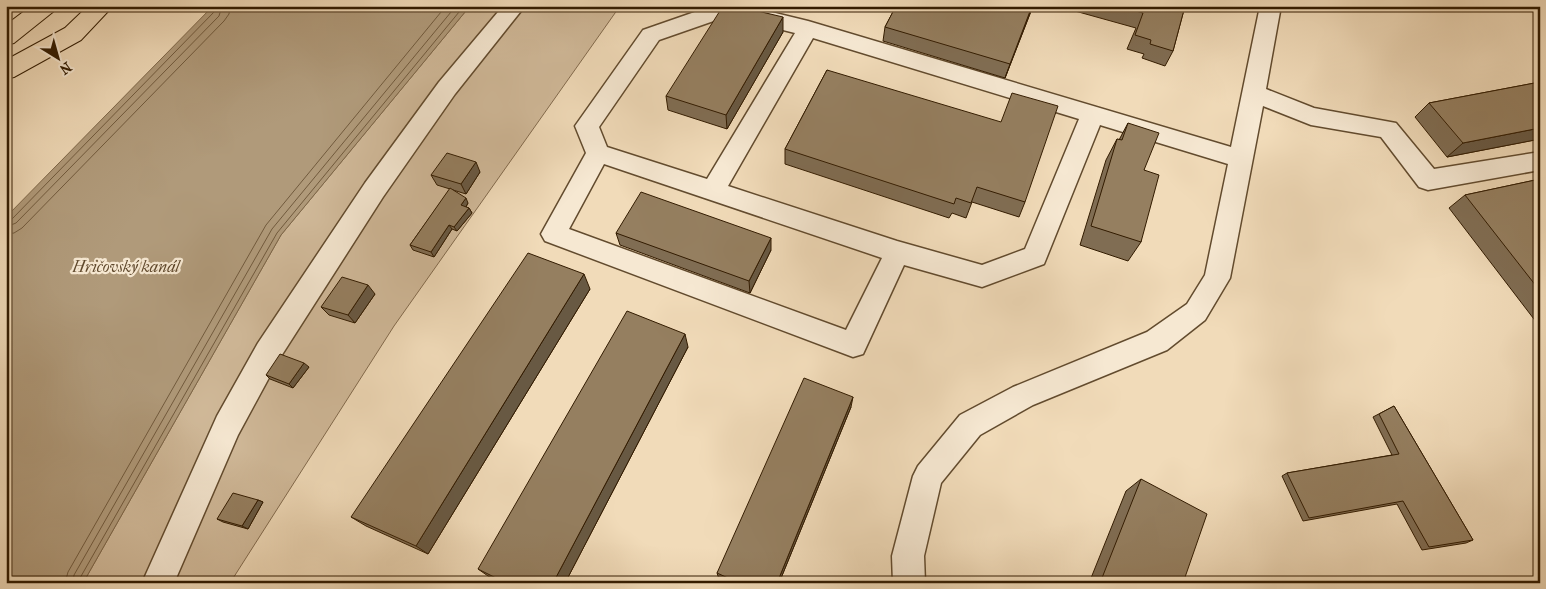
<svg xmlns="http://www.w3.org/2000/svg" width="1546" height="589" font-family="'IM FELL French Canon',serif">
<style>
.green{fill:#d1ba9a;stroke:#826a4d}
.water{fill:#b09a7a;stroke:#7e6749}
.lines{fill:none;stroke-linecap:round;stroke-linejoin:round}
.shore{stroke:#715a3d;stroke-width:1}
.minor-casing{stroke:#624b2e;stroke-width:3}
.highway-casing{stroke:#321b00;stroke-width:2}
.minor{fill:#f6e8d2;fill-rule:evenodd}
.highway{fill:#f1dbb9;fill-rule:evenodd}
.wall{fill:#806d53;stroke:#321b00}
.shaded-wall{fill:#685943;stroke:#321b00}
.building{fill:#957f60;stroke:#321b00}
.labels{text-anchor:middle;stroke-width:4.5;stroke-linejoin:round;paint-order:stroke}
.water-label{font-size:16px;font-style:italic;fill:#5e472b;stroke:#f6e8d2}
</style>
<rect width="100%" height="100%" fill="#f1dbb9"/>
<filter id="stains"><feTurbulence type="fractalNoise" baseFrequency=".004" numOctaves="4"/><feColorMatrix values="0 0 0 0 .2 0 0 0 0 .09 0 0 0 0 .02 0 0 0 .5 -.17"/></filter>
<radialGradient id="worn" r=".72"><stop offset=".6" stop-color="#630" stop-opacity="0"/><stop offset="1" stop-color="#630" stop-opacity=".3"/></radialGradient>
<path class="green" d="M470,6h150l-226,320 -164,257h-147l198,-348z"/>
<path class="water" d="M213,6h257l-189,229 -198,348h-77v-366z"/>
<g class="lines">
<path class="shore" d="M6,221l6,-2 202,-207 2,-6
M6,227l10,-4 203,-207 3,-10
M6,234l8,-1 8,-5 202,-207 5,-7 1,-8
M65,583l3,-11 198,-347 180,-219
M73,583l1,-8 198,-346 184,-223
M79,583l1,-5 197,-345 187,-227"/>
<defs>
<path id="minor" d="M503,6h22l-70,88 -72,103 -105,164 -40,74 -64,148h-32l75,-167 41,-73 107,-160 74,-101z
M712,6h34l62,15 423,126 29,-141h21l-15,83 48,19 82,15 38,46 106,-17v18l-112,20 -9,-3 -38,-50 -70,-12 -48,-19 -33,172 -25,42 -38,30 -134,55 -53,30 -39,48 -17,73 1,27h-32l-1,-27 21,-80 5,-10 42,-51 53,-28 134,-55 40,-28 18,-29 23,-111 -128,-39 -56,139 -62,23 -78,-22 -41,89 -10,3 -308,-116 -4,-7 45,-81 -11,-27 68,-96zM728,16l67,17 -88,146 -100,-32 -8,-20 60,-87zM813,38l266,81 -54,130 -43,16 -85,-24 -169,-55zM604,164l278,94 -36,72 -277,-101z"/>
<path id="highway" d="M31,6h26l-3,5 -40,32 -8,2v-20z
M88,6h25l-32,34 -67,37 -8,2v-19l59,-32z"/>
</defs>
<use href="#minor" class="minor-casing"/>
<use href="#highway" class="highway-casing"/>
<use href="#minor" class="minor"/>
<use href="#highway" class="highway"/>
</g>
<path class="wall" d="M814,6h20l-3,5z
M896,6h137l-28,72 -122,-37 2,-14z
M1057,6h128l-12,45 -8,15 -23,-8 2,-4 -17,-5 9,-21z
M783,32l-56,97 -59,-19 -2,-14z
M827,70l198,132 -6,15 -47,-15 -6,16 -14,-5 -3,5 -164,-54v-15z
M1540,82v57l-93,18 -32,-40 14,-14z
M1128,123l16,47 -3,72 -13,19 -48,-16 26,-85 11,-21 2,1z
M480,172l-14,22 -13,-4 15,13 -2,4 3,1 3,5 -15,18 -5,-2 -18,28 -21,-7 -3,-5 40,-56 -13,-4 -6,-10z
M1540,179v148l-91,-119 16,-13z
M616,233l155,17 -21,43 -130,-48z
M590,289l-162,265 -62,-28 -15,-9z
M375,294l-20,29 -26,-8 -8,-8z
M688,347l-123,236h-64l-13,-7 -10,-7z
M309,367l-16,21 -23,-9 -4,-4z
M1394,406l79,134 -7,3 -44,7 -25,-46 -94,17 -21,-45 5,-3 105,-18 -19,-38z
M851,407l-72,176h-52l-8,-4 -2,-6z
M1141,479l42,104h-94l37,-92z
M258,500l5,2 -15,27 -25,-7 -6,-3z"/>
<path class="shaded-wall" d="M1032,6h1l-28,72 5,-14z
M783,17v15l-56,97 -1,-14z
M1540,128v11l-93,18 16,-14z
M476,162l4,10 -14,22 -5,-10z
M466,198l2,5 -4,7 -3,-5z
M469,208l3,5 -15,18 -3,-4z
M449,225l3,4 -18,28 -3,-5z
M771,238v12l-21,43 -1,-12z
M584,274l6,15 -162,265 -12,-8z
M368,285l7,9 -20,29 -7,-8z
M685,334l3,13 -123,236h-12z
M304,363l5,4 -16,21 -4,-4z
M853,397l-2,10 -72,176h-2z
M258,500l5,2 -15,27 -6,-3z"/>
<path class="building" d="M723,6h13l47,11 -57,98 -60,-19z
M896,6h136l-22,58 -125,-37z
M1117,6h68l-12,45 -23,-7 1,-4 -16,-5 8,-22z
M827,70l174,52 11,-29 46,13 -33,96 -48,-15 -6,16 -15,-5 -2,6 -169,-55z
M1540,82v46l-77,15 -34,-40z
M1128,123l31,10 -15,37 15,5 -18,67 -50,-16 26,-87 5,1z
M447,153l29,9 -15,22 -30,-9z
M1540,179v112l-75,-96z
M450,188l16,10 -5,7 8,3 -15,19 -5,-2 -18,27 -21,-7z
M641,192l130,46 -22,43 -133,-48z
M528,253l56,21 -168,272 -65,-29z
M342,277l26,8 -20,30 -27,-8z
M627,311l58,23 -132,249h-47l-28,-14z
M280,354l24,9 -15,21 -23,-9z
M804,378l49,19 -76,186h-38l-22,-10z
M1394,406l79,134 -44,7 -26,-46 -94,17 -22,-45 112,-19 -20,-40z
M1141,479l66,35 -24,69h-83z
M233,493l25,7 -16,26 -25,-7z"/>
<g class="labels">
<g class="water-label">
<text x="126" y="272">Hričovský kanál</text>
</g>
</g>
<rect width="1546" height="589" fill="none" stroke="#f1dbb9" stroke-width="25"/>
<rect x="8" y="8" width="1531" height="574" fill="none" stroke="#321b00" stroke-width="2.5"/>
<rect x="12" y="12" width="1521" height="564" fill="none" stroke="#321b00"/>
<g transform="translate(58 58) rotate(143)" stroke="#f6e8d2" stroke-width="4" paint-order="stroke">
<path d="M0-4L9 19L0 12L-9 19Z" fill="#321b00"/>
<text y="-8" font-size="14" font-weight="bold" text-anchor="middle" fill="#321b00">N</text>
</g>
<rect width="100%" height="100%" filter="url(#stains)"/>
<rect width="100%" height="100%" fill="url(#worn)"/>
</svg>
